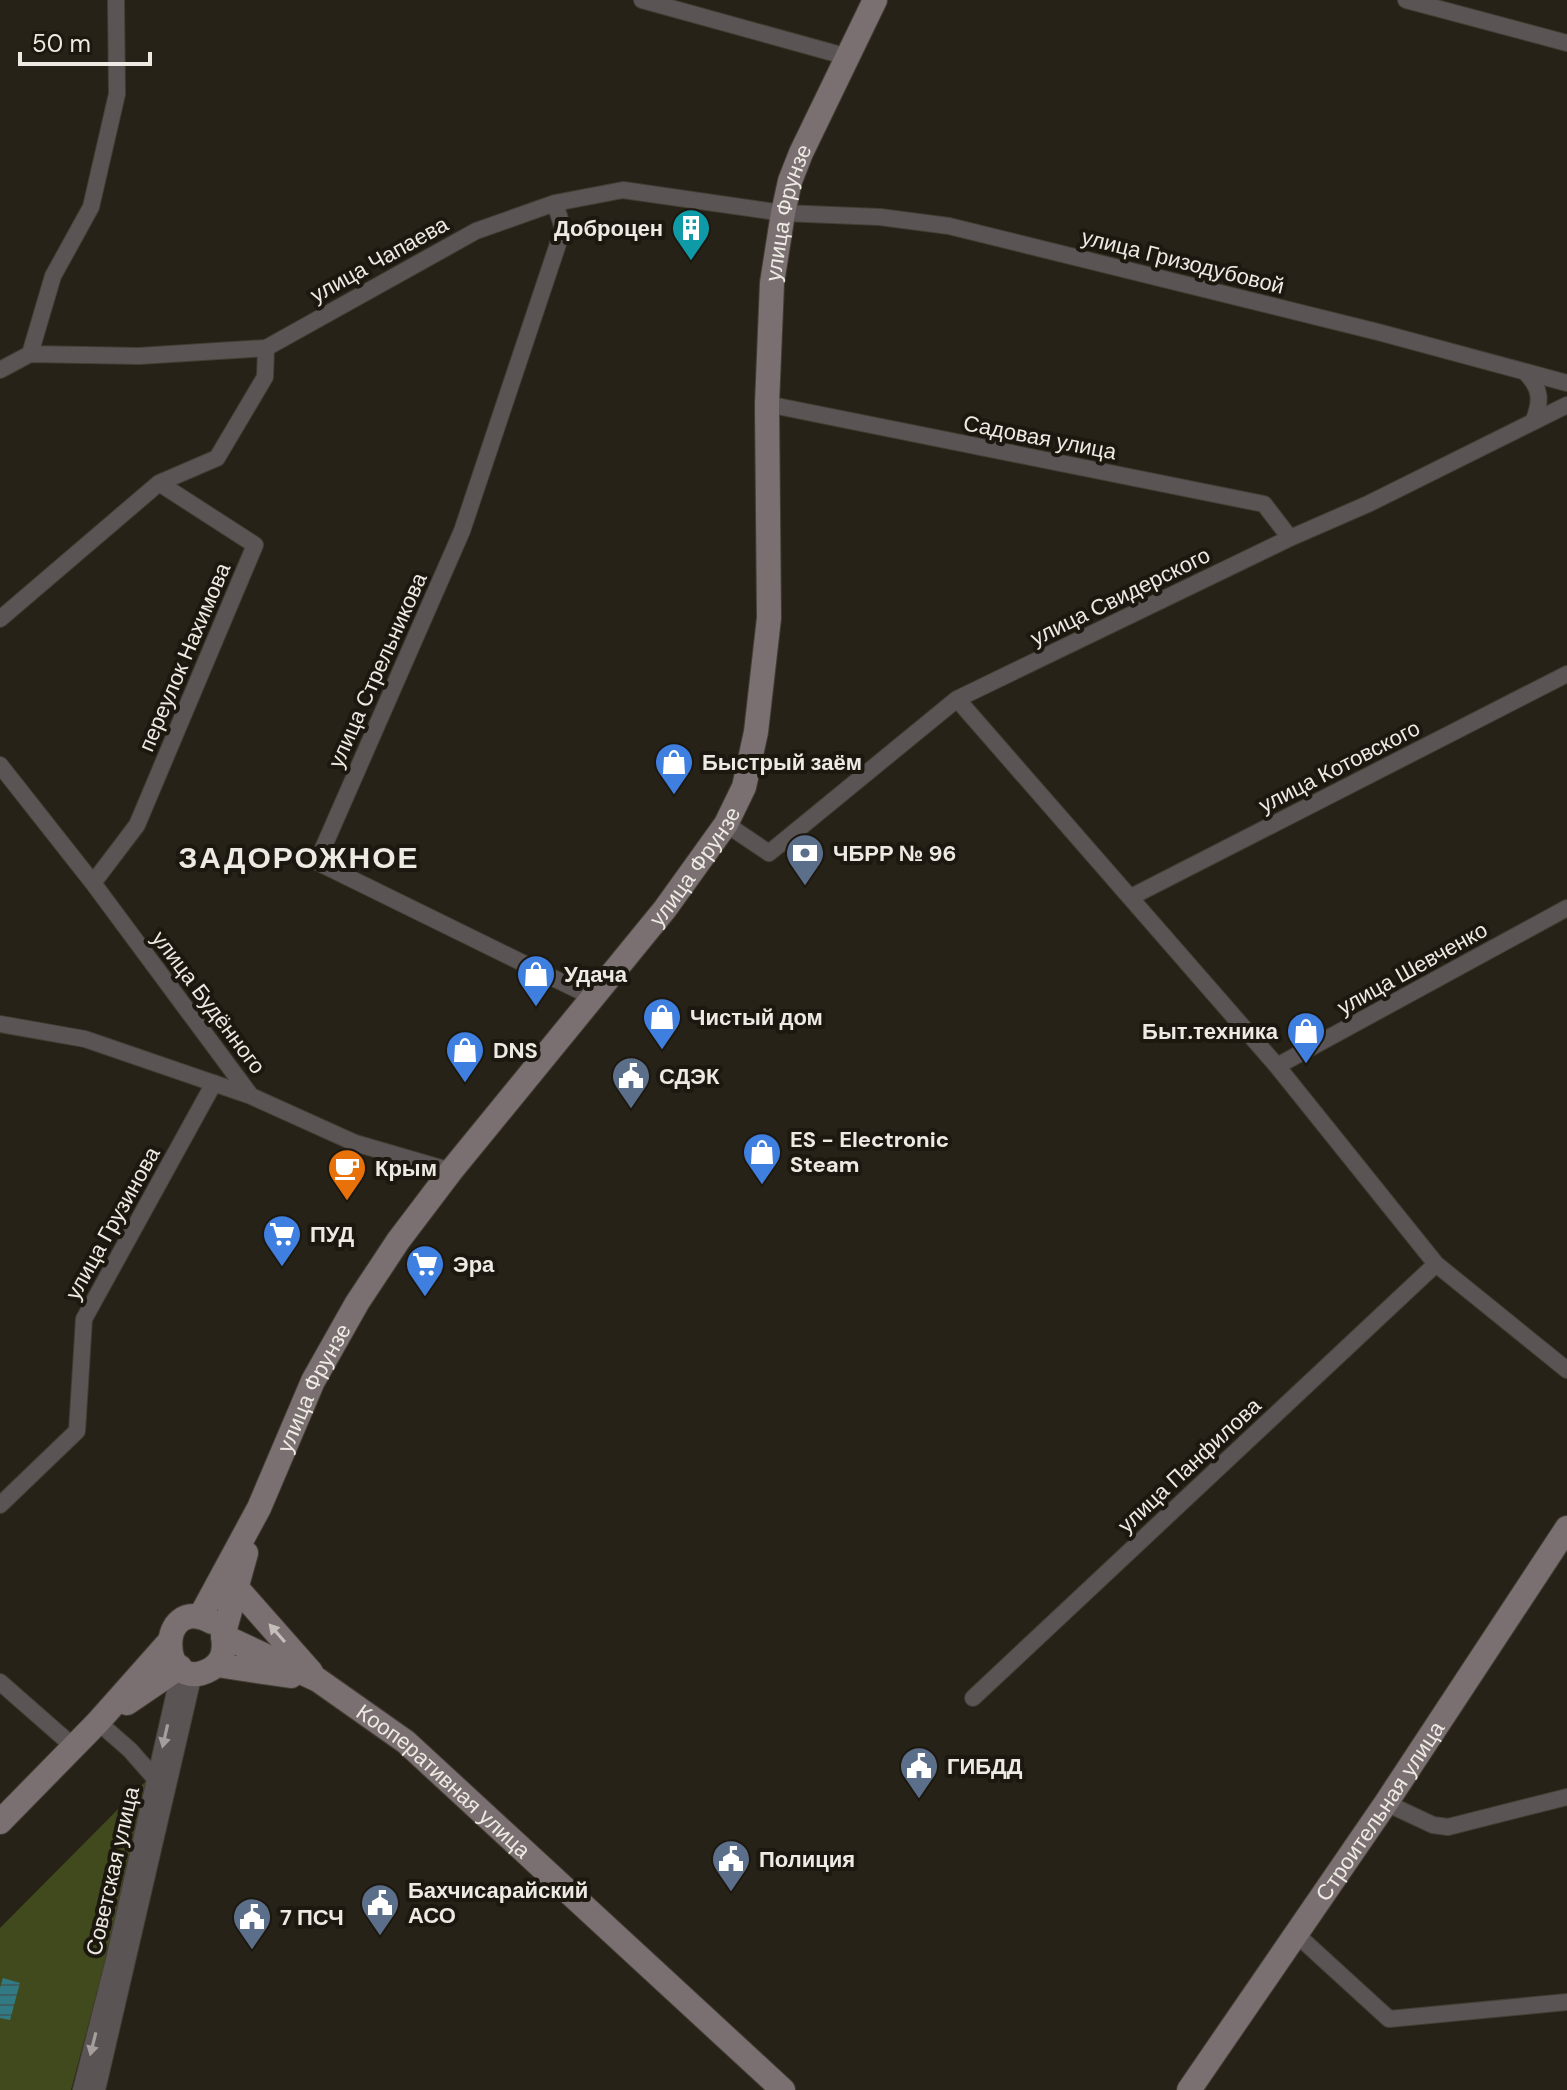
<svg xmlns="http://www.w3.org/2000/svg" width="1567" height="2090" font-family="'DM Sans',sans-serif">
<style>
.park{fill:#404a1c}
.water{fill:url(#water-rules)}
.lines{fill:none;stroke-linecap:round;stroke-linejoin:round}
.minor-casing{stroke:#433e34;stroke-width:18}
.secondary-casing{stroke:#433e34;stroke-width:26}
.minor{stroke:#5b5455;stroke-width:16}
.secondary{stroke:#7a7071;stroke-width:24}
.oneway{fill:#c5bfbb}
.oneway2{fill:#a49f9c}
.labels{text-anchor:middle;stroke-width:8;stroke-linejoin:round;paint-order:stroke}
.street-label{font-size:22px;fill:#edeae3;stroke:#1d180f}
.poi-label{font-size:22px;font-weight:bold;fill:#edeae3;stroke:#1d180f;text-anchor:start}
.district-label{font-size:30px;font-weight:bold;letter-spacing:2px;fill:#edeae3;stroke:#1d180f}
</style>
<defs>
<pattern id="water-rules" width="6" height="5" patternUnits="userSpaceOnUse" patternTransform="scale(2)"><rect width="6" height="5" fill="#317a83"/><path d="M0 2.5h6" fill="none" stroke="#3c6064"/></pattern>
</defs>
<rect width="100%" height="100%" fill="#272218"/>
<path class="park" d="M156,1771l-85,319h-71v-162z"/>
<path class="water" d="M3,1978l17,5 -10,37 -10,-2v-30z"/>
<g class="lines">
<defs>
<path id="minor" d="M642,0l206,57
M1406,0l161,43
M555,203l8,26 -101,302 -145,331 275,135
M30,354l23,-78 38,-69 26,-113 -1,-94
M0,370l30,-16 109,2 127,-8 210,-117 79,-28 68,-13 160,23 97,4 69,9 429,106 189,51
M1525,372c16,16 17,29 8,50
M767,404l497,100 26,34
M0,619l159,-136 58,-25 48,-81 1,-29
M957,699l320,367 159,198 131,106
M0,765l93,118 158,213 104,47 96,28
M726,824l43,29 188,-154 333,-161 78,-34 199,-99
M93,883l44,-58 118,-280 -96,-62
M1131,897l436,-223
M0,1024l85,15 166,57
M1277,1066l290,-158
M0,1505l77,-74 7,-112 130,-236
M0,1682l74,65
M973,1698l463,-434
M98,1722l32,28 29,33
M1386,1803l47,22 15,2 119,-30
M1296,1934l93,85 178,-17
M81,2090l33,-130 63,-277 -3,-18
M97,2090l97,-417"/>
<g id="secondary">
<path d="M236,1587l75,85"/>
<path id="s1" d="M200,1617l59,-109 54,-127 44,-78 41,-62 53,-70 214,-262 61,-85 18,-37 12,-55 13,-114 -2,-214 5,-121 11,-70 7,-32 11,-28 74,-153"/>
<path d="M212,1622c-57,-31 -54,77 -1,47 13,-8 14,-20 12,-33l23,-83"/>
<path id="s2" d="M223,1636l95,44 88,62 377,348"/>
<path d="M217,1665l74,11"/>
<path d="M127,1703l53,-36"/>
<path d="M0,1822l98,-100 71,-80"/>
<path id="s3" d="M1189,2090l197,-287 181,-275"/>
</g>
</defs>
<use href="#minor" class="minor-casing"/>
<use href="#secondary" class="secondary-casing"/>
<use href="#minor" class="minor"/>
<use href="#secondary" class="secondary"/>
</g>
<defs><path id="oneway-solid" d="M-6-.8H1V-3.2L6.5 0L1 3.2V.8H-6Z" transform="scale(2)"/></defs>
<use class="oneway" href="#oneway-solid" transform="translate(277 1633) rotate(-131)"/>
<g class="oneway2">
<use href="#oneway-solid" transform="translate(165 1736) rotate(103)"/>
<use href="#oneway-solid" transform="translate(93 2044) rotate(104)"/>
</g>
<defs>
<symbol id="building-pin" viewBox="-11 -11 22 30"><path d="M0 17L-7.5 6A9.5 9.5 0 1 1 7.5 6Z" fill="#0f9aa8" stroke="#1d180f"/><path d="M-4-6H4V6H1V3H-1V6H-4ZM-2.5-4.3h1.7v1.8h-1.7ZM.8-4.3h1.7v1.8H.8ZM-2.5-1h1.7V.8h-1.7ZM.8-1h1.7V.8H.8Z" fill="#fff"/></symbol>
<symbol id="shop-pin" viewBox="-11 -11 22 30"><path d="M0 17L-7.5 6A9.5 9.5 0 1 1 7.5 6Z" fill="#3f7fe0" stroke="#1d180f"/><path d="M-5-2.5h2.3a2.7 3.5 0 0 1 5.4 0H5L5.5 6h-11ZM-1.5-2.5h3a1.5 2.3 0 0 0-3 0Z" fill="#fff"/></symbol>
<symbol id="bank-pin" viewBox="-11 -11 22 30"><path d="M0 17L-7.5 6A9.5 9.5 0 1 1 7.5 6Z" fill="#5c6f8a" stroke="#1d180f"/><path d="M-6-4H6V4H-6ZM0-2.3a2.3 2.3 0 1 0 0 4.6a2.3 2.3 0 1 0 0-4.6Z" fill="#fff"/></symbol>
<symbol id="civic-pin" viewBox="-11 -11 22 30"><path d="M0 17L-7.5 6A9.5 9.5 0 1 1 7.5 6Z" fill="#5c6f8a" stroke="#1d180f"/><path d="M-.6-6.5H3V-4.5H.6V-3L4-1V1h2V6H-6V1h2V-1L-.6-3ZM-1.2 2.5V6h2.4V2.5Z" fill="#fff"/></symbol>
<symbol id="cafe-pin" viewBox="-11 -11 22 30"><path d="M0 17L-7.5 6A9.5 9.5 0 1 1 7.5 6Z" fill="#e8710a" stroke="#1d180f"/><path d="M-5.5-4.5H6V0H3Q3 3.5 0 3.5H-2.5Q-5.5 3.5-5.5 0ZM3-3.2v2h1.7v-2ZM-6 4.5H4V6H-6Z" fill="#fff"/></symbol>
<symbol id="supermarket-pin" viewBox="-11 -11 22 30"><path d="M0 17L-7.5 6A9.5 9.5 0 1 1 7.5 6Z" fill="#3f7fe0" stroke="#1d180f"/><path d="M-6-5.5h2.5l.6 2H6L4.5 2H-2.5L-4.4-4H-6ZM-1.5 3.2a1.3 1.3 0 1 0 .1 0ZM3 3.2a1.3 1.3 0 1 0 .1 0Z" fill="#fff"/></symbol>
</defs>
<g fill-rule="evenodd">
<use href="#building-pin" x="669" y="206" width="44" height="60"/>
<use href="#shop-pin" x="652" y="740" width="44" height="60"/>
<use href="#bank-pin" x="783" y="831" width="44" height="60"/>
<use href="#shop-pin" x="514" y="952" width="44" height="60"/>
<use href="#shop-pin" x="640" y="995" width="44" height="60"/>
<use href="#shop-pin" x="1284" y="1009" width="44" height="60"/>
<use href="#shop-pin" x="443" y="1028" width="44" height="60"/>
<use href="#civic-pin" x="609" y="1054" width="44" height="60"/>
<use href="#shop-pin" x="740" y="1130" width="44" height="60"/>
<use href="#cafe-pin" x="325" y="1146" width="44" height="60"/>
<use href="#supermarket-pin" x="260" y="1212" width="44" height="60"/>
<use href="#supermarket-pin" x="403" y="1242" width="44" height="60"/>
<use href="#civic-pin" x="897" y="1744" width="44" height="60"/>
<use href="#civic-pin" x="709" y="1837" width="44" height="60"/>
<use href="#civic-pin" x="358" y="1881" width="44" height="60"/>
<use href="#civic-pin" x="230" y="1895" width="44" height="60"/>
</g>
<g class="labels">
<g class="street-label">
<text dy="8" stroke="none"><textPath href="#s1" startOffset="1576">улица Фрунзе</textPath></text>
<text transform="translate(379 259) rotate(-29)" y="8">улица Чапаева</text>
<text transform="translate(1183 261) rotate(14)" y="8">улица Гризодубовой</text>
<text transform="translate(1040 437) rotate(11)" y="8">Садовая улица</text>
<text transform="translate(1120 596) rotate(-26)" y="8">улица Свидерского</text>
<text transform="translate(184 657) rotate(-67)" y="8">переулок Нахимова</text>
<text transform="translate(377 670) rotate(-66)" y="8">улица Стрельникова</text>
<text transform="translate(1339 766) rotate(-27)" y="8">улица Котовского</text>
<text dy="8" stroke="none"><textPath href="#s1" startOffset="904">улица Фрунзе</textPath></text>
<text transform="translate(1412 968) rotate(-29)" y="8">улица Шевченко</text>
<text transform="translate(209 1002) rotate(53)" y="8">улица Будённого</text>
<text transform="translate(112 1223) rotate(-61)" y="8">улица Грузинова</text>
<text dy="8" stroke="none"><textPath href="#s1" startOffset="256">улица Фрунзе</textPath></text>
<text transform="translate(1189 1465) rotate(-43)" y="8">улица Панфилова</text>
<text dy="8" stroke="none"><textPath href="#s2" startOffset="266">Кооперативная улица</textPath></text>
<text dy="8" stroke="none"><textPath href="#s3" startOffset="338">Строительная улица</textPath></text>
<text transform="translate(112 1871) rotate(-77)" y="8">Советская улица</text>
</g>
<g class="poi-label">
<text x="663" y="236" text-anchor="end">Доброцен</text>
<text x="702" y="770">Быстрый заём</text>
<text x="833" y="861">ЧБРР № 96</text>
<text x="564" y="982">Удача</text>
<text x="690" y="1025">Чистый дом</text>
<text x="1278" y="1039" text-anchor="end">Быт.техника</text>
<text x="493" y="1058">DNS</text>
<text x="659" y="1084">СДЭК</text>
<text x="790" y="1147">ES - Electronic<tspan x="790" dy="25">Steam</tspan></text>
<text x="375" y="1176">Крым</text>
<text x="310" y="1242">ПУД</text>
<text x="453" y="1272">Эра</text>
<text x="947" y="1774">ГИБДД</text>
<text x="759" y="1867">Полиция</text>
<text x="408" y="1898">Бахчисарайский<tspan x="408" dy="25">АСО</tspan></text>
<text x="280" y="1925">7 ПСЧ</text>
</g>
<g class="district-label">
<text x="299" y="868">ЗАДОРОЖНОЕ</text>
</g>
</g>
<path d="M20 52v12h130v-12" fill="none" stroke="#edeae3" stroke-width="4"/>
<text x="32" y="52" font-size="24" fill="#edeae3" stroke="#1d180f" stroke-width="6" paint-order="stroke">50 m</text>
</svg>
